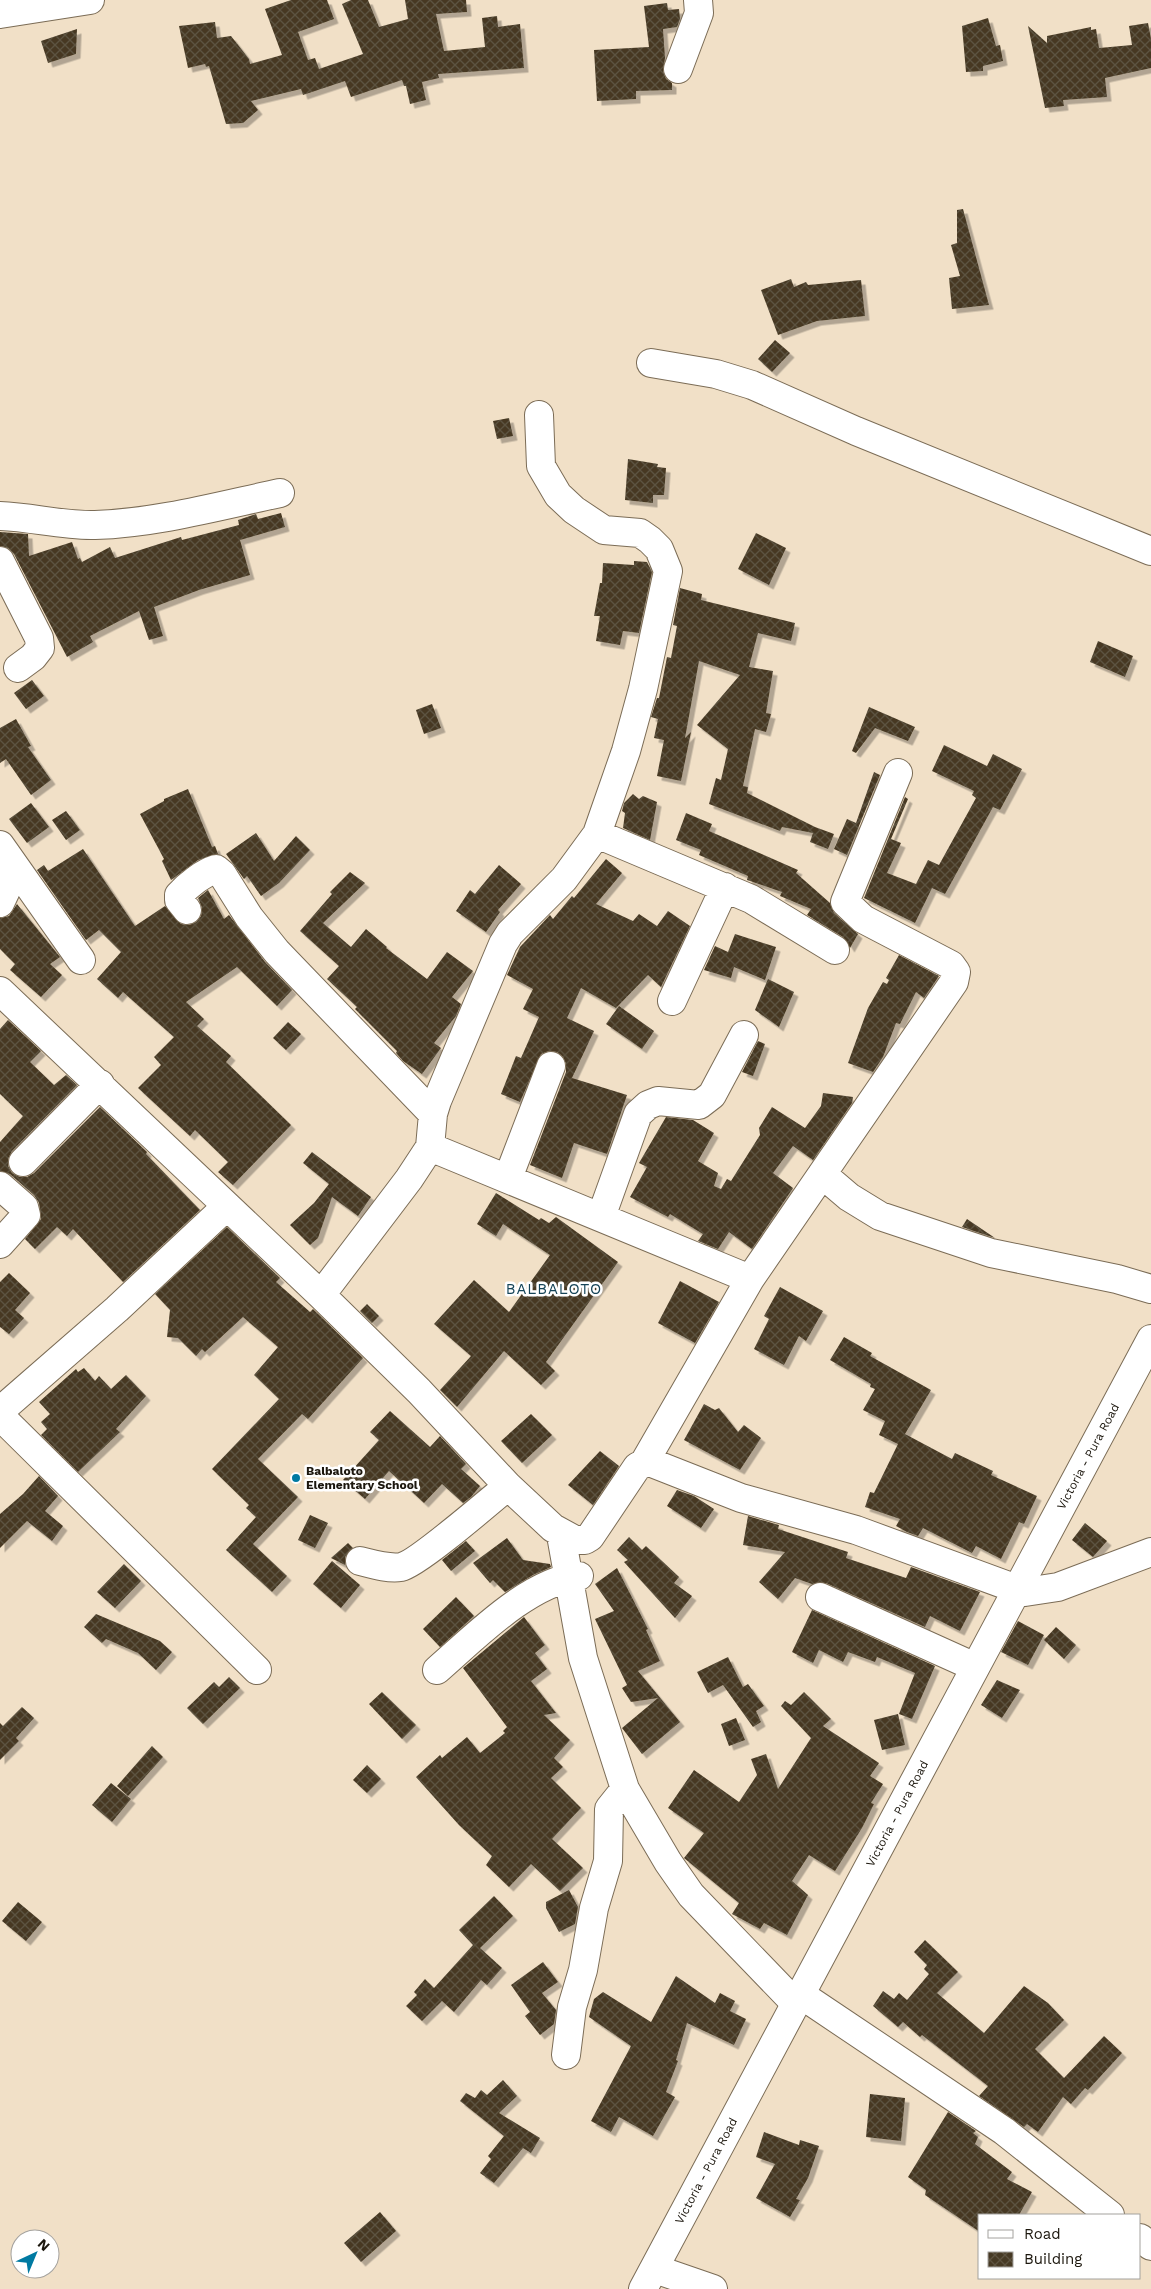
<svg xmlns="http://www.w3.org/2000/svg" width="1151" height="2289" font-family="'Work Sans',sans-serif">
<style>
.building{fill:url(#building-cross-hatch);filter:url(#shadow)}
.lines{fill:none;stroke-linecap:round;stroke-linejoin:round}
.minor-casing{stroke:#7b6c56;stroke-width:30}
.major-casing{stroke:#7b6c56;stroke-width:30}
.minor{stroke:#fff;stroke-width:28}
.major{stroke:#fff;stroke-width:28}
.poi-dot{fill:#007aa2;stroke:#fff;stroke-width:2}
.labels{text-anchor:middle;stroke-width:5;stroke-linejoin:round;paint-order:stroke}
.street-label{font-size:12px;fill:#1b160d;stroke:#fff}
.poi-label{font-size:12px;font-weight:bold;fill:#1b160d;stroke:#fff;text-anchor:start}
.quarter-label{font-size:15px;letter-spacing:1px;fill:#154458;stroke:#fff}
</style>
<defs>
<pattern id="building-cross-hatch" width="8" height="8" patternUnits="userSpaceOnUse" patternTransform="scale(1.25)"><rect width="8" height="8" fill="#463924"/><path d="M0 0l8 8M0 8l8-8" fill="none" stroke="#5d5341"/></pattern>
<filter id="shadow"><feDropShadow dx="4.5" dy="4.5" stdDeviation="0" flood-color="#0004"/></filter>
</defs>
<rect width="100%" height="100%" fill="#f1e0c7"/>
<path class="building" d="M291,0h36l7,19 -36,13 10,28 7,-2 4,11 44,-15 -21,-50 9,-4h17l11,27 29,-8 -3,-19h61l1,12 -31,2 8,37 41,-4 -3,-29 15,-2 1,11 22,-3 4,44 -86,6 1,4 -17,4 4,18 -16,4 -4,-18h-2l-2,-6 -51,17 -6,-16 -42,14 -2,-6 -50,12 7,9 -15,13 -17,1 -17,-58 -3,1 -1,-3 -17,4 -9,-42 36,-4 2,16 14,-2 18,23 1,5 32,-9 -17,-46z
M667,3l1,7 11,-1 1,10 -3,8 -14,2 2,29 -2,13 3,8 6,4v7l-36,1v8l-39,2 -3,-51 55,-3 -5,-41z
M988,18l8,28 4,-1 3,16 -20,5v5l-17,1 -4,-46z
M1148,23l3,16v29l-46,10 2,19 -44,3 1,6 -19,2 -17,-82 19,17v-7l44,-9v3l5,-1 3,19 33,-3 -3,-19z
M77,29l-1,25 -28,9 -7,-22z
M963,209l26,96 -37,4 -3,-31 11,-2 -9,-31 6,-2v-33z
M791,279l3,8 12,-5 2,3 53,-5 4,36 -48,5 -39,14 -17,-45z
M775,340l15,13 -18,19 -14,-13z
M509,418l4,18 -16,3 -4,-18z
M628,459l30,5 -1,3 9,1 -2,27h-11v8l-28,-3z
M281,513l4,14 -45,13 10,35 -51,15 -45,17 9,29 -14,4 -10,-29 -49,25 3,6 -26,15 -53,-103 -6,-6 -8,-2v-14l28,2 1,22 43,-14 6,17 2,-1 2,4 28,-15 5,11 66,-21 1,3 57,-15 -1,-5 18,-6 2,5z
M756,533l30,15 -17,37 -31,-16z
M634,561l13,1 5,10 -13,61 -16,-2 -3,14 -24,-4 4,-25h-6l6,-33h2l1,-20 31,2z
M680,588l22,6 -1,6 94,23 -4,18 -33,-8 -9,34 24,4 -7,42 5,1 -5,18 -11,-3 -12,57 5,1 -1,6 68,34 19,7 -6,15 -18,-7 3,-9 -31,-6 -2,4 -71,-27 7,-26 5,2 7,-31 -31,-24 43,-50 -41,-14 -14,77 6,-6 -10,49 -24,-5 7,-36 -10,-2 4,-19 -7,-2 6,-19h2l8,-41 4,1 6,-32 -4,-1z
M1098,641l35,15 -8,21 -35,-15z
M32,680l12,16 -18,13 -12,-16z
M432,704l9,24 -17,6 -8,-24z
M869,707l46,20 -7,14 -33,-13 -19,25 -4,-2z
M16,719l15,27 -3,1 23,33 -20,15 -25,-36 -6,4v-35z
M944,745l43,21 6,-12 29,15 -22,41 -7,-3 -48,87 -13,-6 -17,35 -51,-25 41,-101 3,2 -17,40 10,4 -14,30 29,11 12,-24 11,5 37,-67 -4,-3 2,-4 -42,-20z
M874,772l6,3 -33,80 -13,-6 13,-30 9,4z
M188,789l24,58 3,-1 3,8 -20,6 -27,20 -9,-19 2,-2 -24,-45 24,-13v-2z
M633,794l6,5 4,-3 14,6 -7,38 -27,-12 2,-15 -3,-2 2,-8z
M31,803l18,24 -22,16 -18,-24z
M66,811l14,19 -14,10 -14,-20z
M686,813l26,11 -3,7 89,39 -2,3 34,30 4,10 24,21 -8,14 -7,-11 -36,-22 4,-6 -31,-13 2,-4 -35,-12 1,-4 -49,-21 2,-5 -25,-10z
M256,833l18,28 22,-25 14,14 -31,33 -18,13 -14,-20 -3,3 -18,-25z
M83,849l52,77 30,-20 16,18 8,1 7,-3 5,-6 1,-8 -4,-10 10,-8 16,29 5,-4 36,47 27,28 -15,16 -40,-39 -51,35 18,17 -7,7 34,30 -5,6 65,63 -58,60 -15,-13 10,-10 -33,-32 -5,6 -52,-48 23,-23 -7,-8 20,-20 -51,-45 -5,6 -21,-19 24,-27 -22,-22 -13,10 -49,-70 7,-5 4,6z
M606,859l16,14 -26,31 37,17 6,-7 18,12 11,-15 22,15 -29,61 -13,-12 -32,33 -35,-20 -14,30 27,13 -22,47 55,17 -20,59 -33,-11 -12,35 -32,-13 36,-93v-8l-3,-7 -6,-5 -8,-1 -8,3 -21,48 -19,-8 15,-38 5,2 18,-41 -16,-8 10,-20 -26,-14 13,-28 30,-32 3,4 19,-23 2,2z
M499,865l22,19 -23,26 2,2 -14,20 -30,-21 14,-21 5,4z
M350,872l15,11 -42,40 28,24 15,-18 21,18 -1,1 41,31 20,-27 26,19 -21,26 9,7 -5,12 -22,27 7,5 -19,26 -19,-13 -7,-8 1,-2 -42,-42 2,-2 -30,-28 12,-13 -39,-35 32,-37 -2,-2z
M17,904l43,53 -10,7 12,11 -21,22 -31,-27 5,-6 -15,-15v-31l9,-2z
M735,934l41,13 -11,33 -31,-13 -3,11 -27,-8 11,-24 13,6z
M899,955l40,21 -15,22 -8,-6 -16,32 -4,-1 -13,34 -10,15 -25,-9 20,-55 15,-26 4,2 2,-4 -3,-2z
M768,979l26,13 -15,35 -24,-17z
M619,1006l35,25 -12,18 -36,-25z
M8,1020l33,31 -11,11 24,23 12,-10 11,10 -65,66 -4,8v7l4,7 8,4h7l7,-4 66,-66 47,45 -1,2 54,56 -77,72 -50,-53 -6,7 -10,-9 -22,22 -10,-10 16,-20 -2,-16 -5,-8 -24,-21 -10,-3v-29l23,-26 -23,-22v-65z
M288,1022l13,12 -15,16 -13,-12z
M758,1041l7,3 -12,32 -11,-4z
M823,1093l30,4 -1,6 -39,57 -20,-14 -20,27 20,15 -41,61 -23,-17 -11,17 -20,-8 5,-7 -33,-20 -2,3 -38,-20 17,-30 -8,-4 27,-46 27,3 21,13 -16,28 20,12 -4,13 7,3 6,-10 4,2 29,-46 -1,-7 13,-21 33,21 16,-22z
M312,1152l59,45 -13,19 -26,-19 -14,41 -8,7 -20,-20 24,-22 15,-19 -26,-21z
M496,1193l43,27 2,-2 8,5 7,-6 62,45 -72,100 9,9 -14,14 -37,-34 -47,56 -17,-17 31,-34 -37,-32 40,-44 35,32 41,-57 -47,-31 -7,12 -19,-12z
M967,1219l28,19 -33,-11z
M227,1227l53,51 -4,4 34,30 3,-3 50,49 -55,61 -6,-5 -44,45 40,38 -45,47 34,32 -15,16 -46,-42 30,-33 -10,-9 3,-3 -37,-36 67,-70 -25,-24 24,-28 -35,-30 -38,35 -3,-3 -6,7 -18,-18 -11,-1 3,-27 -15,-16z
M9,1273l21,20 -15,17 9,8 -15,16 -9,-7v-45z
M680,1281l39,21 -24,41 -37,-20z
M780,1287l43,24 -17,30 -7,-5 -15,29 -30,-16 15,-30 -5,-3z
M367,1304l12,12 -7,7 -12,-12z
M844,1337l28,16 -2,3 61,34 -26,44 47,25 3,-6 38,18 -2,4 46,21 -13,28 -5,-2 -18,37 -25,-13 -4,7 -49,-25 -5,8 -11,-4 -11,-6 4,-7 -35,-12 5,-15 4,1 24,-49 -19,-9 6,-14 -22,-11 12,-21 -5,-2 1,-3 -41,-24z
M84,1368l11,13 4,-5 12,13 15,-14 20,21 -30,33 4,3 -42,40 -37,-37 6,-6 -6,-7 9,-8 -11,-12 37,-33 2,3z
M704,1404l11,6 4,-2 19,24 6,-7 17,13 -21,32 -56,-30z
M390,1411l40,36 10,-11 26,28 -5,5 19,17 -9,11 -8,6 -21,-19 -18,19 -35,-32 -24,28 -22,-19 36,-40 -9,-8z
M531,1414l21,21 -30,28 -21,-22z
M600,1451l19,15 -26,39 -25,-20z
M39,1476l19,20 -13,15 18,15 -11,15 -25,-20 -27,27v-34l23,-20z
M677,1490l17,6 20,13 -13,19 -34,-22z
M310,1515l18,8 -13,25 -17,-8z
M748,1516l31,9 -1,4 70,23 -2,6 60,20 5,-11 69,25 -20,39 -30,-15 -5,11 -99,-44 -14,1 -17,-6 -17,21 -19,-17 26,-30 -42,-7z
M1085,1523l22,18 -14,16 -21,-17z
M629,1537l13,13 4,-4 33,31 -5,6 18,13 -17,22 -51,-56 4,-2 -11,-10z
M507,1538l16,22 27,4 1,3 -18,8 -28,17 -12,-12 -3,3 -17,-20z
M466,1541l9,10 -24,20 -9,-11z
M348,1543l5,5 -8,9v8l-14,-7z
M332,1561l28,24 -19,23 -28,-24z
M124,1564l17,17 -26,27 -18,-16z
M617,1568l31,61 -2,1 14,31 -22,10 42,51 -38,32 -20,-26 36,-30 -27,4 -9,-14 5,-3 -32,-66 19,-8 -19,-27z
M456,1597l18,19 -34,31 -17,-18z
M812,1610l123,56 -23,53 -13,-5 16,-41 -38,-16 -2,5 -27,-10 -5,10 -24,-12 -6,13 -21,-11z
M96,1614l64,27 12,11 -16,18 -18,-17 -32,-14 -4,4 -18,-16z
M524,1617l21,28 -10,8 12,16 -16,12 25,32 -12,2 26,25 -16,18 9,9 -12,11 30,30 -29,31 31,29 -23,23 -29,-27 -22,23 -23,-22 6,-9 -33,-31 -43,-48 24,-22 2,3 25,-21 13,16 25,-20 -2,-2 4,-4 -44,-59z
M1018,1621l26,14 -16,30 -27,-13z
M1056,1627l20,18 -12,14 -20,-19z
M728,1657l15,30 5,-3 16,22 -8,5 5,11 -8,5 -30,-42 -15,8 -11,-21z
M229,1677l11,11 -37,36 -16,-16 27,-26 5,5z
M997,1680l23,10 -18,28 -21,-13z
M382,1692l34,33 -14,14 -33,-35z
M804,1692l27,27 -8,7 56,37 -9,13 13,8 -12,19 3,1 -12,24 -27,43 -26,-16 -17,26 16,14 -21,40 -23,-12 -4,6 -28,-15 7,-11 -55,-45 20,-25 -36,-25 26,-38 45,32 18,-27 -6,-16 15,-5 12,35 33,-51 -30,-32 4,-5 6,4z
M22,1707l12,11 -18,20 3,3 -19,19v-37l3,3z
M898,1714l7,31 -23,5 -8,-30z
M736,1718l9,22 -16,6 -8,-22z
M152,1746l11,11 -35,39 -11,-10z
M367,1765l14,14 -14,14 -14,-13z
M111,1783l20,16 -19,23 -20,-17z
M569,1890l9,17 -3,17 -16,8 -13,-24v-6z
M494,1896l19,20 -33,32 22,20 -15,17 -6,-5 -27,32 -12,-11 -20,20 -16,-15 11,-11 -3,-3 11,-13 9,9 39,-43 -14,-15z
M18,1902l24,20 -16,19 -24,-20z
M925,1940l33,32 -21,21 47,40 40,-47 24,17 16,17 -29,29 29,29 40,-42 18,17 -34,37 -3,-2 -14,16 -8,-7 -25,35 -11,-8 -3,3 -45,-31 9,-10 -66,-51 -2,2 -17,-15 -5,5 -25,-21 10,-15 11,8 5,-6 8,7 22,-26 -5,-5 3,-4 -13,-13z
M543,1962l15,20 -16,11 14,17 -2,14 -14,11 -15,-19 5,-4 -19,-27z
M676,1976l39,27 5,-10 15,8 -5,10 16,8 -12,26 -47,-22 -11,37 2,1 -12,31 9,5 -22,39 -34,-19 -8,15 -20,-11 40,-75 -42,-29 5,-18 9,-7 48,30z
M503,2080l14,16 -18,17 41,25 -9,15 -8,-5 -29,35 -14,-10 11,-14 -3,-3 16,-20 -44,-35 6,-8 9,5 6,-8 6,5z
M870,2094l35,4 -4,43 -35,-4z
M948,2112l28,19 -3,2 5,4 -3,7 37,28 -5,7 25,13 -13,23h-39v17l-55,-37 1,-5 -18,-13z
M764,2132l35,13 1,-5 19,6 -11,32 -12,21 4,1 -10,17 -34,-19 19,-34 -19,-7z
M380,2212l16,19 -35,31 -17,-19z"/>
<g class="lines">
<defs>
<path id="minor" d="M0,14l90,-14
M678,69l21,-56 -1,-13
M651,363l65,11 36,11 104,46 295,120
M0,516c32,1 63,10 95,9 62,-2 124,-19 185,-32
M0,561l39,77 1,10 -7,9 -15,11
M597,834l154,65 84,51
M0,845l81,115
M0,860l8,26 -8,17
M187,910l-8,-10v-5c9,-10 24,-22 37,-26l6,5 27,43 28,35 156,162
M0,991l321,304 98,96 89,95 45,42 22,12h10l5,-3 47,-70 7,-4 106,-184 -320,-132 -21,32 -88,116
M672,1001l53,-114
M430,1147l3,-33 4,-13 66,-157 7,-11 54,-54 33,-45 29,-83 17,-62 25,-118 -9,-22 -9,-9 -10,-7 -36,-3 -30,-20 -16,-15 -17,-29 -2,-51
M23,1162l77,-78
M822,1174l27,23 31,19 111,37 126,26 34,10
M508,1178l43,-112
M0,1186l24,21 2,8 -26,29
M601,1217l37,-103 10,-9 10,-4 41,4 13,-10 32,-60
M750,1279l204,-297 2,-10 -5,-7 -88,-46 -18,-17 53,-129
M0,1411l117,-102 110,-103
M0,1416l257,254
M644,1463h8l89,35 115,32 169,62 33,-5 93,-35
M561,1535l22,123 42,131 43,73 23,33 105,109
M360,1561c12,3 28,8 41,6 16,-3 90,-67 107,-81
M820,1597l155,70
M437,1670c38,-33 91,-88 142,-94
M800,1994l204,137 106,84
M566,2055l6,-48 11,-37 11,-62 14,-47 1,-52 16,-20
M1140,2238l11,8
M655,2269l58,20"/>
<g id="major">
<path id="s1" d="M643,2289l508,-950"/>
</g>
</defs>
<use href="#minor" class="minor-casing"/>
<use href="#major" class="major-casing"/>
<use href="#minor" class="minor"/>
<use href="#major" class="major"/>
</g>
<circle class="poi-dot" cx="296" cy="1478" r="5"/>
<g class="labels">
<g class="street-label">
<text dy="4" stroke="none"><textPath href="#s1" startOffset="944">Victoria - Pura Road</textPath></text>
<text dy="4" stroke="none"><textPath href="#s1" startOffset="539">Victoria - Pura Road</textPath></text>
<text dy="4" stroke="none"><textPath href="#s1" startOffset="134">Victoria - Pura Road</textPath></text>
</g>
<g class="poi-label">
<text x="306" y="1475">Balbaloto<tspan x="306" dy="14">Elementary School</tspan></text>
</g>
<g class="quarter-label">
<text x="554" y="1294">BALBALOTO</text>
</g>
</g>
<rect x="978" y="2214" width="162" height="65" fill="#ffffff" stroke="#a4a29e"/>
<rect x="988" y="2230" width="25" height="8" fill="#ffffff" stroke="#a4a29e"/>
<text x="1024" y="2239" font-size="15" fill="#1b160d">Road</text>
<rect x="988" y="2252" width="25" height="15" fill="url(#building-cross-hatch)" stroke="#a4a29e"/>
<text x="1024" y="2264" font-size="15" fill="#1b160d">Building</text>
<g transform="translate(35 2254) rotate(44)"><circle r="24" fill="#ffffff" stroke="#a4a29e"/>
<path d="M0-4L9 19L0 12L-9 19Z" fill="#007aa2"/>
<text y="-8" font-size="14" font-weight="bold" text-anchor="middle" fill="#1b160d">N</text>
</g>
</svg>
